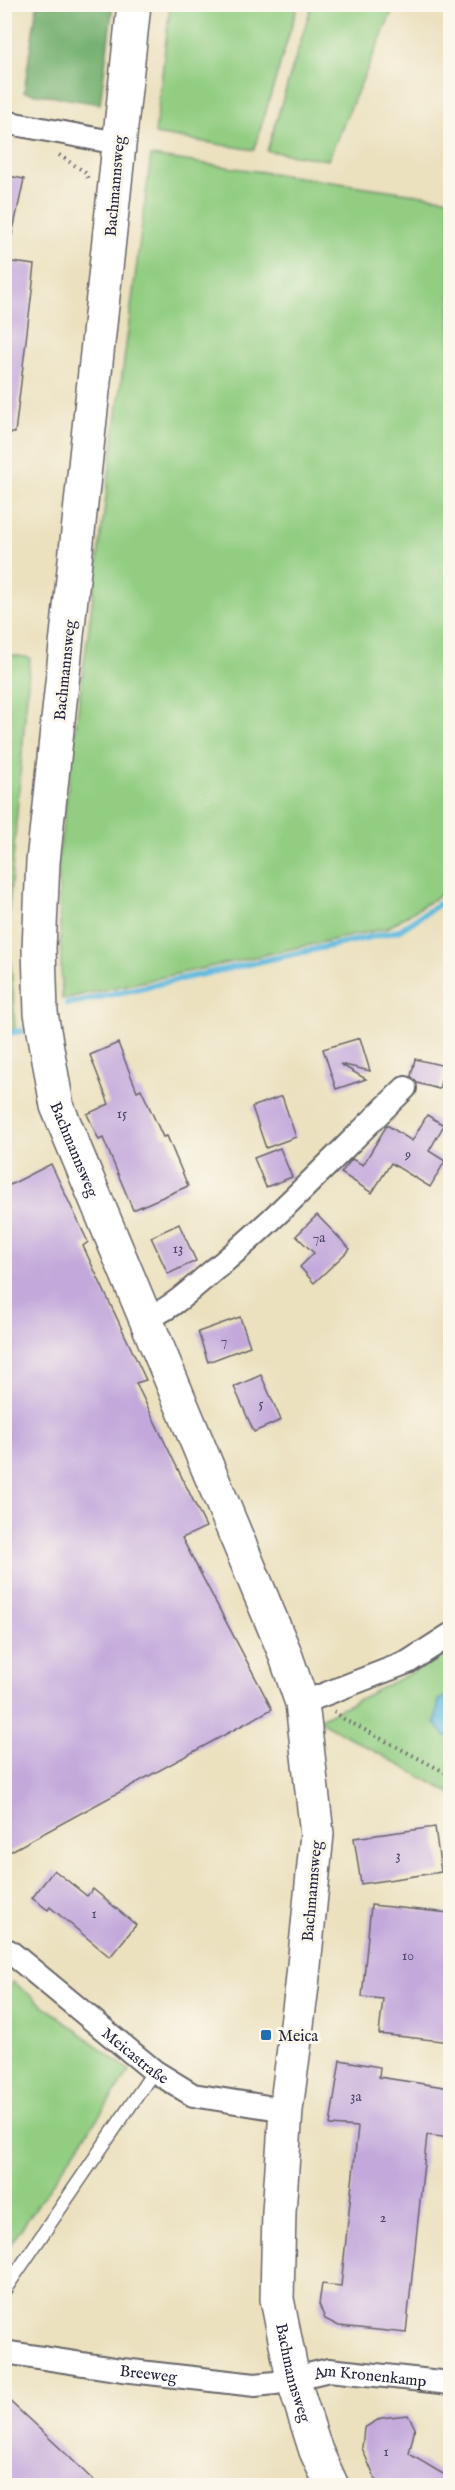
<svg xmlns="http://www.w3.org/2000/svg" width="455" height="2490" font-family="'IM FELL English',serif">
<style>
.green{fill:#92cd82;stroke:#5a785e;stroke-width:1.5}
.forest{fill:#75b070;stroke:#4c6956;stroke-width:1.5}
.water{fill:#61b9de;stroke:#426e8c;stroke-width:1.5}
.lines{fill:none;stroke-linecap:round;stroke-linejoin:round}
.stream{stroke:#61b9de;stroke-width:6}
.building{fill:#c3a9db}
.lane-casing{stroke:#686569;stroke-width:15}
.street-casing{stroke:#686569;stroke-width:26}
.secondary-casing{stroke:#686569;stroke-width:36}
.path{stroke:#686569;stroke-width:4;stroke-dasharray:1.5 4.5;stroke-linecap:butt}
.lane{stroke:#fff;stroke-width:12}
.street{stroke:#fff;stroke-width:22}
.secondary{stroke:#fff;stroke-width:33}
.poi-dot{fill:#1f6fb2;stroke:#fbf7ec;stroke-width:2}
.labels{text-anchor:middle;stroke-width:6;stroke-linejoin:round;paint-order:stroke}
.number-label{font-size:14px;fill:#4a4463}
.street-label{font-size:16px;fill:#22223b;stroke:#fbf7ec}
.poi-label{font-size:16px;fill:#22223b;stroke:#fbf7ec;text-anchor:start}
</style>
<rect width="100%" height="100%" fill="#fbf7ec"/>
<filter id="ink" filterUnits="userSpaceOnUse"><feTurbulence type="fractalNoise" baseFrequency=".0167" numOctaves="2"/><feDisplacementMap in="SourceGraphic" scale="12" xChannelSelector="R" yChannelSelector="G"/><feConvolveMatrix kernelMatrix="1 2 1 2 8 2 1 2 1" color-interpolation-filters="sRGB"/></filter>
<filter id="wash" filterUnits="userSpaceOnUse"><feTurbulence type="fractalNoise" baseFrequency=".008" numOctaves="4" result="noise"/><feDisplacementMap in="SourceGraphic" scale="24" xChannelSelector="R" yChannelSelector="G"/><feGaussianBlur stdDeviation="1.35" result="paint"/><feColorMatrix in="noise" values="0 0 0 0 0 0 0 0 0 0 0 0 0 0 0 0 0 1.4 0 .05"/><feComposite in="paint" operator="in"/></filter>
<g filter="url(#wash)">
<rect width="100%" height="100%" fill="#ebe1bf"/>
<path class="green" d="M312,4l83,1 -67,155 -61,-9z
M170,5h128l-44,145 -99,-16z
M151,156l299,43v690l-63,39 -325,71 -4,-138z
M5,654l25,4 -22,262 7,109 -10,2z
M450,1653v140l-132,-73z
M13,1982l117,89 -125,181 -1,-258z"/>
<path class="forest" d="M37,5h76l-13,99 -76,-12z"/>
<path class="water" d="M450,1695v43l-5,-2 -10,-13 4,-23z"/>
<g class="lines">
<path class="stream" d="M67,1004l331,-73 52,-34
M4,1034l18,-3"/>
</g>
<g id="blocks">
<path class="building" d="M4,175l20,4 -13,61 -7,-1z
M4,261l31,4 -20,168h-11z
M360,1038l10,33 -30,-7 26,15 -30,10 -13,-40z
M118,1043l19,48 4,-2 22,48 4,-1 21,50 -55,24 -30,-72 -4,2 -12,-26 22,-10 -19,-49z
M415,1059l30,7 -6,23 -22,-6 -6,-7z
M282,1096l14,41 -30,11 -14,-41z
M427,1115l17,10 -15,26 16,10 -15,26 -39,-24 -19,30 -31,-20 11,-14 11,6 24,-40 25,16z
M280,1148l12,29 -26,10 -12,-29z
M51,1164l37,78 -5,4 63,134 -10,3 70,144 -24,11 90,171 -268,146v-667z
M317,1215l33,34 -36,34 -14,-16 14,-14 -18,-17z
M179,1224l17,37 -28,13 -17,-37z
M240,1317l10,29 -42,16 -10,-30z
M261,1375l20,45 -27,12 -20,-45z
M435,1827l6,45 -80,12 -7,-46z
M54,1870l33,26 6,-7 43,36 -26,32 -60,-50 -2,3 -16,-12z
M371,1905l79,8v129l-71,-8 4,-35 -21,-2z
M340,2060l40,7 -1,10 71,11v50l-23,-3 -21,198 -67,-7 -14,-7 -6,-15 3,-20 19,2 17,-159 -28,-2z
M4,2396l59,55 36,35h-95z
M408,2415l7,13 -6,26 41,24v8h-72l-16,-38 2,-20 17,-10z"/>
</g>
</g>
<g filter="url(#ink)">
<use href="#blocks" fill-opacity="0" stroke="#686569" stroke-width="1.5"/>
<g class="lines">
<defs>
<path id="lane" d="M4,2291l150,-220"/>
<g id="street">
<path d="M4,122l114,21"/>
<path d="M144,1319c25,-8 44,-27 64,-44 70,-57 132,-124 197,-187"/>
<path d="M302,1703l106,-41 42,-27"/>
<path id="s1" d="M9,1951l145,120 39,24 93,15"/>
<path id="s2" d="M4,2352l118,18 133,15 20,-2 54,-13 121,13"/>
</g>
<g id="secondary">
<path id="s3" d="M134,4l-91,858 -4,86 2,65 16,93 227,545 18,52 15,131 -15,152 -16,124 -7,102 -2,87 16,80 23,72 16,35"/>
</g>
</defs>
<use href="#lane" class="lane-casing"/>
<use href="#street" class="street-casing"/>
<use href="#secondary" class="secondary-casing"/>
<path class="path" d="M59,155l26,17 4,9
M334,1711l10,8 106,56"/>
<use href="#lane" class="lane"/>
<use href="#street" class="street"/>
<use href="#secondary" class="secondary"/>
</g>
</g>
<rect class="poi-dot" x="260" y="2029" width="12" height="12" rx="3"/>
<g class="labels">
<g class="number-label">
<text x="122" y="1118">15</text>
<text x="408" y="1159">9</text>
<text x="319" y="1242">7a</text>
<text x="178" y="1253">13</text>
<text x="224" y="1345">7</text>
<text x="261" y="1408">5</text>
<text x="398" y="1860">3</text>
<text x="94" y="1918">1</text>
<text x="408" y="1960">10</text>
<text x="356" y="2101">3a</text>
<text x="383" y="2222">2</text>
<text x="386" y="2456">1</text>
</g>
<g class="street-label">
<text transform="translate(114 186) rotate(-85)" y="6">Bachmannsweg</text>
<text transform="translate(64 670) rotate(-84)" y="6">Bachmannsweg</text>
<text dy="6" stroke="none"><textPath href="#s3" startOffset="1155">Bachmannsweg</textPath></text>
<text transform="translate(311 1891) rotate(-85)" y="6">Bachmannsweg</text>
<text dy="6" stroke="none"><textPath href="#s1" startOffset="164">Meicastraße</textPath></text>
<text dy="6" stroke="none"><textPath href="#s2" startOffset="146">Breeweg</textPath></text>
<text dy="6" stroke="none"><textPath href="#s3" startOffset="2428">Bachmannsweg</textPath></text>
<text dy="6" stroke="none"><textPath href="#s2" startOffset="370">Am Kronenkamp</textPath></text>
</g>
<g class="poi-label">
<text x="278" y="2041">Meica</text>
</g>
</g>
<rect width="455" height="2490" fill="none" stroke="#fbf7ec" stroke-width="24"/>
</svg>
